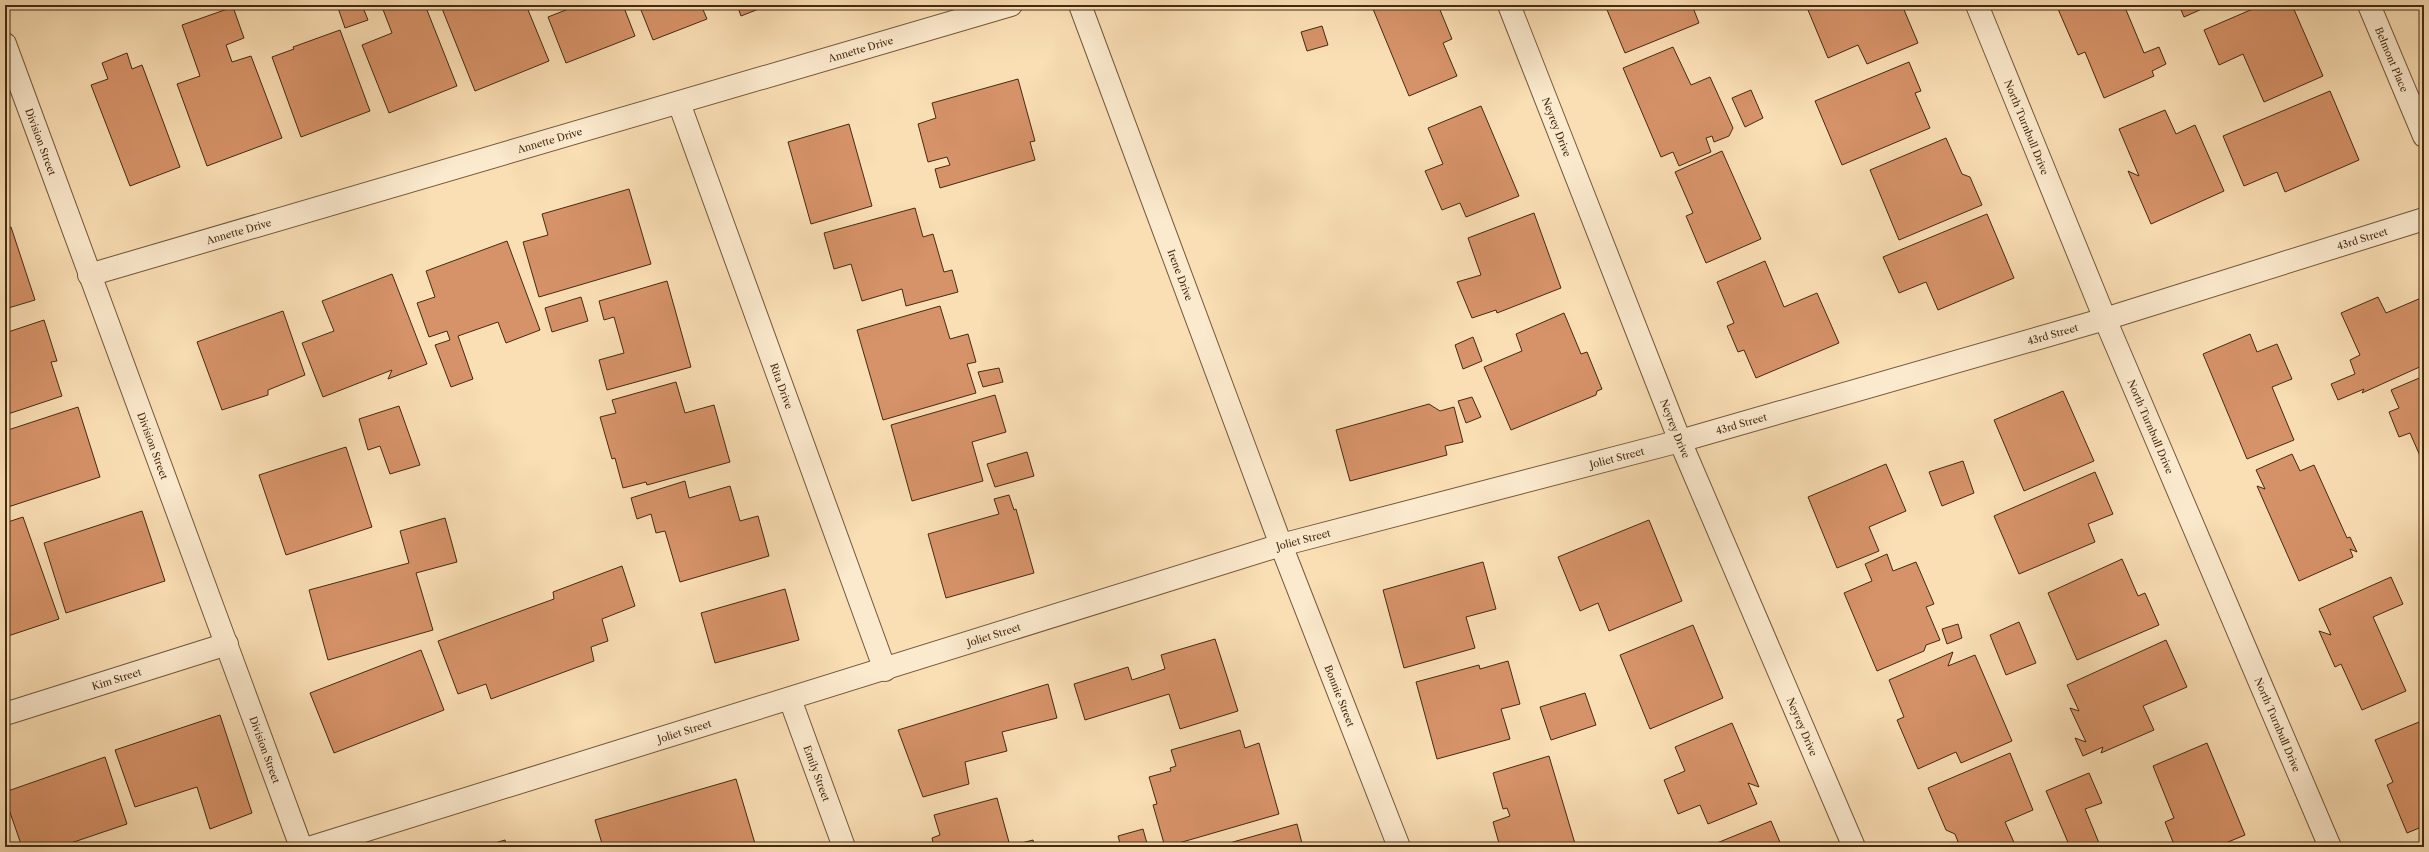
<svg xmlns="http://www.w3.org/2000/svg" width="2429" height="852" font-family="'Libre Caslon Text',serif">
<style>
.building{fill:#d69268;stroke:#442a10}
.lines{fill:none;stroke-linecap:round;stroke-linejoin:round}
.street-casing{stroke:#725739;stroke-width:24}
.street{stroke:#fceace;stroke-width:22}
.labels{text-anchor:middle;stroke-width:3;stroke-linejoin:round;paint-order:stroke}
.street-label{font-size:10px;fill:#442a10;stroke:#fceace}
</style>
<rect width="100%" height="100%" fill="#fadeb4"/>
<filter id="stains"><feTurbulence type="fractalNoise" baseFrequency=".005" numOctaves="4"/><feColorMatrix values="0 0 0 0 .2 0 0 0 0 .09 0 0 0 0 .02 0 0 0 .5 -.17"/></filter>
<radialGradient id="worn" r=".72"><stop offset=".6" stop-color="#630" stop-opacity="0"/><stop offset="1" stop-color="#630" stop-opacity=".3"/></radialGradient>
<path class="building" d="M337,5h25l6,15 -23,8z
M386,5h39l32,81 -68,27 -27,-68 30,-12 -10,-26z
M526,5l23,56 -74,30 -34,-85z
M570,5h53l12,31 -69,27 -18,-46 23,-9z
M639,5h62l6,14 -54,21z
M737,5h32l-28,11z
M1383,5h55l14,34 -9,4 14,33 -48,20 -36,-87z
M1605,5h87l7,18 -74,30z
M1820,5h82l16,38 -51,21 -9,-19 -30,13 -20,-48z
M2067,5h57l20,48 15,-6 7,17 -14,7 2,5 -50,22 -19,-46 -7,3 -20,-46z
M2179,5h32l-27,12z
M2262,5h30l31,71 -59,26 -21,-48 -24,11 -15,-35z
M233,7l11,31 -18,7 6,17 19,-6 31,82 -75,28 -30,-82 23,-8 -18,-51z
M1322,26l6,19 -21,6 -6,-19z
M340,30l30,81 -69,26 -29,-80 22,-8 -1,-2z
M1673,47l18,38 19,-8 23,51 -4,8 -15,6 -2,-6 -6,2 5,14 -32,14 -6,-14 -12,5 -38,-89z
M127,53l5,16 10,-4 38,102 -50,19 -39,-101 17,-6 -6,-16z
M1909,62l12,29 -6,2 15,35 -88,37 -27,-64z
M1018,79l17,62 -5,1 5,18 -95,28 -5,-19 15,-4 -3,-8 -19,5 -10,-38 18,-6 -4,-15z
M1751,90l12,28 -18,9 -13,-29z
M2330,91l29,69 -74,32 -8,-20 -33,14 -21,-50z
M1481,106l38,90 -53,21 -6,-14 -18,7 -17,-39 18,-7 -15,-36z
M2165,110l11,24 19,-9 29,66 -73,33 -23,-53 11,5 -20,-47z
M849,124l23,82 -61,18 -23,-82z
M1946,138l16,36 8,3 12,28 -83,35 -29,-70z
M1722,151l39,88 -55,24 -20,-47 7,-3 -18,-41z
M629,189l22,75 -112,33 -16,-55 25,-7 -6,-21z
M915,208l8,29 10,-3 11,38 8,-2 6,22 -52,14 -4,-17 -40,12 -11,-37 -17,5 -10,-36z
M1534,213l27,75 -64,25 -1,-3 -24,8 -15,-36 24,-7 -13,-37z
M1987,214l27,64 -76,32 -12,-28 -27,11 -16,-36z
M11,227l24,73 -30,9v-80z
M507,241l33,89 -34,13 -8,-21 -40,14 15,43 -22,8 -16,-42 15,-5 -3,-9 -18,6 -12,-34 18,-6 -9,-26z
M1765,261l19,46 33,-14 22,50 -83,35 -12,-28 -6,2 -11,-26 7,-3 -17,-41z
M392,274l35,90 -39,15 4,-9 -69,27 -21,-54 32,-12 -12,-30z
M667,281l24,86 -84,23 -8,-30 25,-7 -10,-36 -10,3 -5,-19z
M581,297l7,24 -36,11 -7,-24z
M2378,297l8,16 35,-15 3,7v60l-62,28 2,-4 -26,11 -7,-16 24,-10 -5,-14 10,-5 -19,-42z
M940,306l10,33 18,-5 8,28 -9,2 9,29 -93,27 -26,-90z
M283,311l22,64 -37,15v5l-46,15 -25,-68z
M1564,313l17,41 6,-2 15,37 -5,2 -1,4 -85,35 -27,-63 38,-16 -6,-17z
M44,320l13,41 -6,1 11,34 -57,19v-82z
M2250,334l7,18 20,-8 15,35 -20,8 22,53 -47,19 -44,-105z
M1473,337l9,24 -19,8 -8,-24z
M999,368l4,14 -20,5 -5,-15z
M2424,376v89l-14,-32 -11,4 -10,-25 10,-4 -8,-18z
M676,382l9,31 29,-8 16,57 -83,23 -1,-3 -23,6 -8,-30 -3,1 -12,-42 16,-4 -4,-13z
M2063,391l31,70 -70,30 -30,-71z
M995,395l11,37 -34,10 11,39 -71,20 -21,-76z
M1472,397l9,20 -15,6 -8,-22z
M1429,404l11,7 14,-4 9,35 -18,4 2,9 -97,26 -14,-51z
M399,406l21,59 -30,9 -10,-28 -12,4 -9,-31z
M78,407l22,70 -95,31v-77z
M346,447l26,80 -86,28 -27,-80z
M1027,452l7,24 -39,11 -8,-23z
M2292,454l8,17 14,-6 33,73 3,-1 7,15 -7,-3 3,8 -54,24 -42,-95 8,3 -9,-19z
M1963,461l11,32 -32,13 -13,-34z
M1886,464l20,47 -37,16 10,24 -42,17 -29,-71z
M2095,472l18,42 -25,10 7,18 -76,32 -25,-58z
M685,481l4,17 41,-12 10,35 18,-5 11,40 -89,26 -15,-51 -9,2 -5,-19 -14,5 -6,-21z
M1009,495l5,15 2,-1 18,64 -88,25 -18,-64 71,-20 -5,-15z
M142,511l23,70 -99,32 -22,-70z
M23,517l36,102 -54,18v-114z
M445,518l12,44 -41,11 17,57 -105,30 -19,-70 100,-27 -9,-32z
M1649,520l33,81 -73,30 -11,-28 -18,8 -22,-54z
M1887,554l6,17 23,-9 18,42 -8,3 14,33 -14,5 -2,6 -47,20 -33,-78 28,-12 -7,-17z
M2122,559l16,37 7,-3 14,32 -82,35 -29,-67z
M1483,562l13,47 -30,8 9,31 -71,20 -21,-78z
M622,566l13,40 -33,13 6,22 -17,6 3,14 -103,38 -5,-15 -28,10 -20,-53 116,-42 -1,-7z
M2391,577l12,27 -30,13 33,74 -44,19 -21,-46 -6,3 -16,-36 12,4 -12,-26z
M785,589l14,51 -84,23 -14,-50z
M2019,622l17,41 -30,12 -16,-40z
M1958,624l4,14 -15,6 -5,-15z
M1693,625l30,73 -73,31 -30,-74z
M1215,639l23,72 -58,18 -11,-35 -84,26 -11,-36 54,-17 4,13 33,-11 -4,-14z
M2166,640l21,47 -44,19 11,24 -53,23 2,-6 -20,9 -8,-18 11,4 -16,-34 9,3 -12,-26z
M421,650l23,60 -110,43 -24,-60z
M1953,652l-5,14 27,-11 37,86 -51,22 -5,-11 -38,17 -21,-49 7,-3 -15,-37z
M1508,661l12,43 -19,5 9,30 -73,20 -21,-77 63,-17 1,4z
M1048,684l9,34 -55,14 5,19 -42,11 4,22 -46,13 -25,-67z
M1585,693l11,32 -45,15 -11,-33z
M220,715l32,98 -42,16 -13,-42 -62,20 -20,-57z
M2424,720v106l-17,7 -20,-48 6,-3 -18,-42z
M1732,723l27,64 -11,-4 9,21 -49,20 -8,-19 -22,9 -14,-34 21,-9 -10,-24z
M1240,730l5,18 14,-5 20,71 -114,33 -12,-42 4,-1 -8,-27 22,-6 -1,-3 6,-2 -5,-16z
M2207,743l38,92 -29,12h-41l-10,-25 9,-4 -21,-52z
M2010,753l23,57 -28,12 11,25h-56l-5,-13 -9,-4 -18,-42z
M1549,756l27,91h-76l-7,-25 17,-6 -3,-8 -4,1 -10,-36z
M105,757l22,67 -68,23h-37l-17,-49v-6z
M2089,773l13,30 -17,6 14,34 -11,4h-18l-24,-56z
M736,779l20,68h-153l-8,-27z
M997,798l13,48 23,-6 2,7h-101l-2,-9 8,-3 -6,-20z
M1771,821l11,26h-75z
M1297,824l6,23h-88z
M1143,829l5,18h-27l-3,-11z
M505,840l2,7h-26z"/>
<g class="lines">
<defs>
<g id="street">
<path id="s1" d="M1080,5l201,540 118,302"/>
<path id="s2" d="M1509,5l171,436 174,406"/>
<path id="s3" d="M1977,5l128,314 225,528"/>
<path id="s4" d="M2369,5l55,131"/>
<path id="s5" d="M5,44l296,803"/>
<path id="s6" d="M679,103l206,567"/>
<path id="s7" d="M89,275l922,-270"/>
<path id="s8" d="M790,699l54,148"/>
<path id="s9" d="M5,714l222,-70"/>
<path id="s10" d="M312,847l969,-302 399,-104 425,-122 319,-100"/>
</g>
</defs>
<use href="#street" class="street-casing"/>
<use href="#street" class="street"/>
</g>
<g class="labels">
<g class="street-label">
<text dy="4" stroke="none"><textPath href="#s7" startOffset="804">Annette Drive</textPath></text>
<text dy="4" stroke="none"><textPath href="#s4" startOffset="59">Belmont Place</textPath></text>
<text dy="4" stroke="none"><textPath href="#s2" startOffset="131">Neyrey Drive</textPath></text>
<text dy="4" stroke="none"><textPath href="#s3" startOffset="132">North Turnbull Drive</textPath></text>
<text dy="4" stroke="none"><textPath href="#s7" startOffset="480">Annette Drive</textPath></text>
<text dy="4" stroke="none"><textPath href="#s5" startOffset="104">Division Street</textPath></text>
<text dy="4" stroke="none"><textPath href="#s7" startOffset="156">Annette Drive</textPath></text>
<text dy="4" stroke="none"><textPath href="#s10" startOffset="2139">43rd Street</textPath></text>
<text dy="4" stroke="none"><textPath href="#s1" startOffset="288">Irene Drive</textPath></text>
<text dy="4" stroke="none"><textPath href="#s10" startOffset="1815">43rd Street</textPath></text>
<text dy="4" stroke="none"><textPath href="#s6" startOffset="301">Rita Drive</textPath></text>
<text dy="4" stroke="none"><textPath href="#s10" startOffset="1491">43rd Street</textPath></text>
<text dy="4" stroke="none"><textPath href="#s3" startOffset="456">North Turnbull Drive</textPath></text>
<text dy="4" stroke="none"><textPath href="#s2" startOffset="455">Neyrey Drive</textPath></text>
<text dy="4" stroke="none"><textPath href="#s5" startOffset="428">Division Street</textPath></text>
<text dy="4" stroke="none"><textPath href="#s10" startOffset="1362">Joliet Street</textPath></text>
<text dy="4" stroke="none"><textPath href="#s10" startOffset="1038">Joliet Street</textPath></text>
<text dy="4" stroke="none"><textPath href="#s10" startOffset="714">Joliet Street</textPath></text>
<text dy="4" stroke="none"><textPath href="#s9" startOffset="117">Kim Street</textPath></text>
<text dy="4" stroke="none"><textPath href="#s1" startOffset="738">Bonnie Street</textPath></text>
<text dy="4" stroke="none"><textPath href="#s3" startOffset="780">North Turnbull Drive</textPath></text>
<text dy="4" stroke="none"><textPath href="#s2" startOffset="779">Neyrey Drive</textPath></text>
<text dy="4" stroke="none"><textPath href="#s10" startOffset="390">Joliet Street</textPath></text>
<text dy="4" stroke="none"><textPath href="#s5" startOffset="752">Division Street</textPath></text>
<text dy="4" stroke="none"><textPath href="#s8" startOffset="79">Emily Street</textPath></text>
</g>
</g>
<rect width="2429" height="852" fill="none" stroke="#fadeb4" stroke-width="20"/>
<rect x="6" y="6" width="2417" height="840" fill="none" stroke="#442a10" stroke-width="2"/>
<rect x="10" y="10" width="2409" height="832" fill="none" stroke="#442a10"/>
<rect width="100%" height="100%" filter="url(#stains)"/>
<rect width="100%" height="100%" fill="url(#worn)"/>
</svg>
